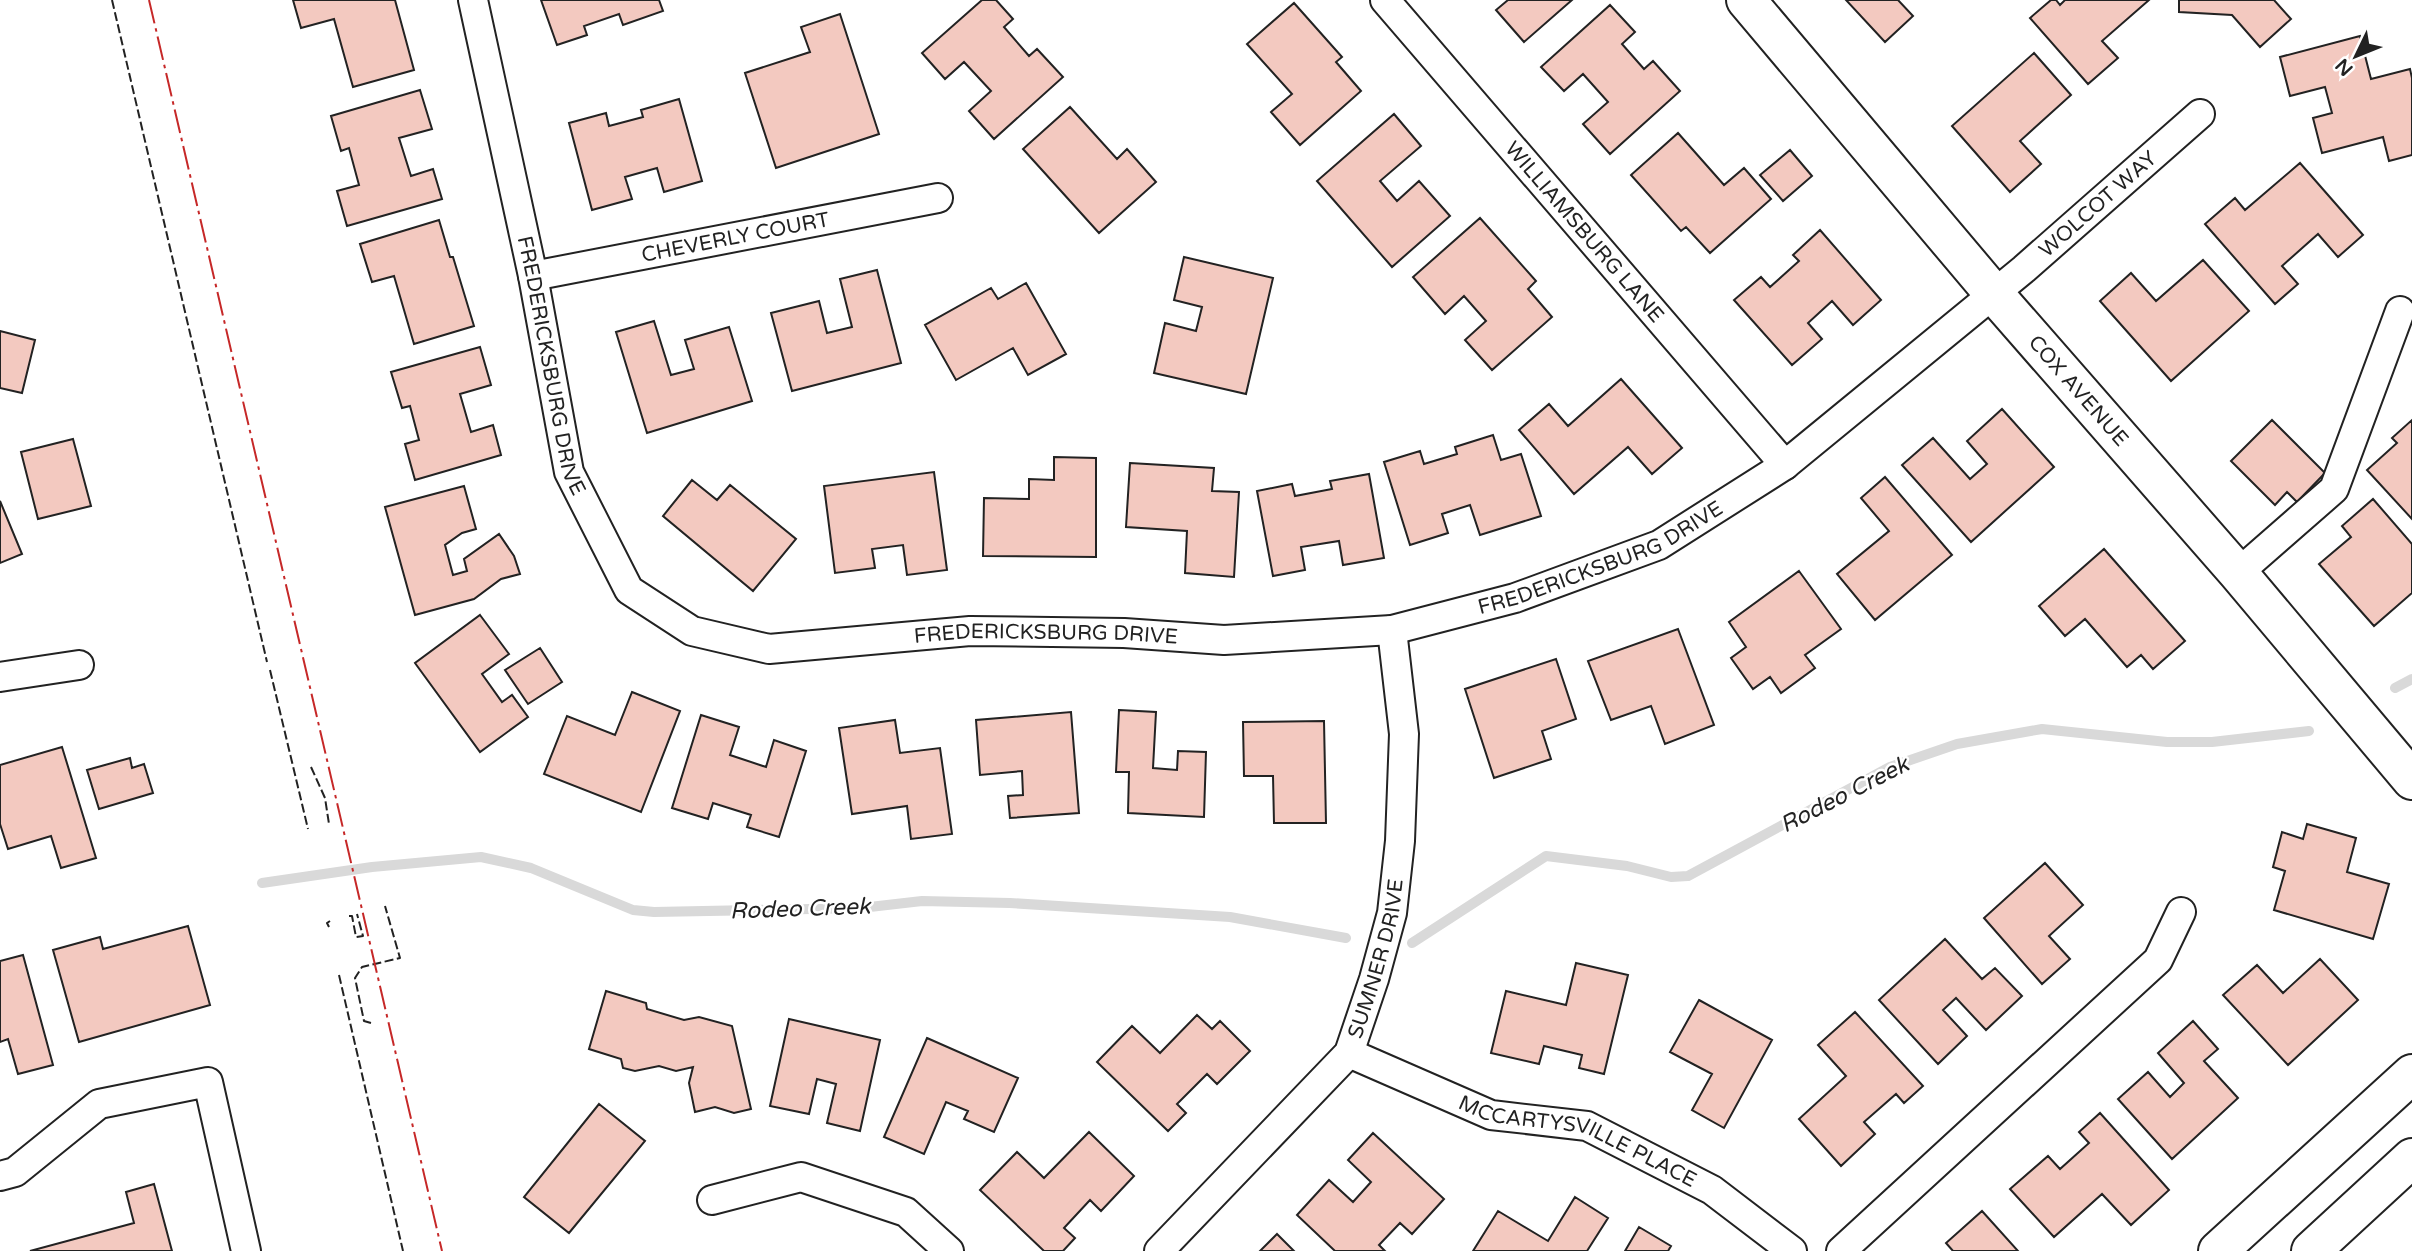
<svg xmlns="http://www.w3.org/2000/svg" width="2412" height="1251" font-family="'Varela Round',sans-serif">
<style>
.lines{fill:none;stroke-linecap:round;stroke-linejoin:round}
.stream{stroke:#d9d9d9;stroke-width:10}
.building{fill:#f3c9c0;stroke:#222;stroke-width:2}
.minor-casing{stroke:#222;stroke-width:32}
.secondary-casing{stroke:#222;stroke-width:42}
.primary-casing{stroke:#222;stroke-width:42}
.minor{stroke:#fff;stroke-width:28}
.secondary{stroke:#fff;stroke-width:38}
.primary{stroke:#fff;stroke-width:38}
.fence{stroke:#222;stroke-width:2;stroke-dasharray:9 3.5;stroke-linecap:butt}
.power{stroke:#c62828;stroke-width:2;stroke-dasharray:24 5 3.5 5;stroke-linecap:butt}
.labels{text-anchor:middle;stroke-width:5;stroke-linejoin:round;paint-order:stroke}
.street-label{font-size:21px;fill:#222;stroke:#fff}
.water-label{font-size:23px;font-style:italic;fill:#222;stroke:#fff}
</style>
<rect width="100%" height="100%" fill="#fff"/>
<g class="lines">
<path class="stream" d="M2395,688l17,-9
M262,883l110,-16 109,-10 50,11 102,42 21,2 207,-4 61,-7 88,2 220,14 116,21
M1412,943l134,-87 81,10 44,11 17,-1 202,-109 67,-23 85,-15 125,13h45l97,-11"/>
</g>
<path class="building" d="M293,0h102l19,70 -61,17 -19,-68 -33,9z
M541,0h118l4,11 -40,14 -4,-11 -35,12 3,9 -30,10z
M982,0h14l17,19 -9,8 25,29 8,-7 26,28 -69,62 -25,-28 22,-20 -27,-29 -19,17 -23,-26z
M1508,0h64l-48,42 -28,-32z
M1846,0h52l15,16 -28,26z
M2051,0h5l4,5 5,-5h84l-47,41 16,17 -30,26 -58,-66z
M2179,0h95l17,19 -31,28 -28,-32 -53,-3z
M1294,3l48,54 -6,5 25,29 -61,54 -29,-33 21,-18 -45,-50z
M1610,5l25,27 -13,12 22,25 9,-8 27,30 -70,63 -27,-30 25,-22 -25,-28 -19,17 -23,-24z
M840,14l39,120 -103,34 -31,-95 65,-21 -9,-25z
M2360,36l11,43 39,-10 2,9v77l-23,6 -6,-24 -61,16 -9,-35 19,-5 -7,-26 -35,9 -10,-39z
M2034,53l37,42 -51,46 21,23 -31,28 -58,-66z
M420,90l12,39 -33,9 12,38 22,-7 9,30 -95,27 -10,-35 22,-6 -10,-37 -8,3 -10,-35z
M679,99l23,82 -38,11 -7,-24 -32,9 7,22 -40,11 -23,-87 37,-10 3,13 34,-9 -2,-7z
M1070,107l47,52 10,-10 29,33 -57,51 -76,-84z
M1394,114l27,32 -41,35 17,20 22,-20 31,35 -58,51 -75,-86z
M1678,133l46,52 20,-17 27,31 -61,54 -24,-26 -5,4 -50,-56z
M1790,150l22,26 -29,25 -23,-26z
M2300,163l63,72 -25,22 -20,-23 -36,32 16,18 -23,20 -70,-80 30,-26 10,12z
M1480,218l56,63 -8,8 24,28 -60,53 -27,-30 21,-19 -22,-25 -19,18 -32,-37z
M439,220l11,37h3l21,69 -60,18 -20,-68 -22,6 -12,-38z
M1820,230l61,70 -28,25 -21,-24 -24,22 14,16 -30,26 -58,-65 27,-23 9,10 29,-26 -6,-6z
M1184,257l89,21 -27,116 -92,-21 11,-50 31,8 6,-24 -28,-7z
M2203,260l46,51 -78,70 -71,-80 31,-28 25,28z
M877,270l24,93 -109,28 -21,-78 48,-12 8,32 25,-6 -12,-48z
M1026,283l40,71 -38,21 -15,-27 -57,32 -31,-55 66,-37 7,11z
M654,321l17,54 23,-6 -9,-29 44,-13 23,74 -105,32 -31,-101z
M0,331l35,9 -13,53 -22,-5z
M480,347l11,38 -31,9 11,38 22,-7 8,30 -86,25 -10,-36 14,-4 -9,-34 -8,2 -11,-36z
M1621,379l61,69 -30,26 -24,-27 -54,47 -55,-64 30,-26 19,22z
M2002,409l52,58 -83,75 -69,-77 31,-27 37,41 17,-15 -20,-23z
M2272,420l53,53 -28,29 -10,-10 -12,13 -44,-44z
M2412,420v99l-45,-49 30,-27 -5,-5z
M1493,435l8,25 20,-6 20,62 -61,19 -10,-30 -28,9 6,19 -38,12 -26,-83 36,-11 4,13 33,-10 -2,-7z
M73,439l18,67 -53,13 -17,-67z
M1054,457l42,1v99l-113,-1 1,-58 45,1v-20l25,1z
M1130,463l84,5 -2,23 27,1 -5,85 -49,-4 2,-42 -61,-4z
M934,472l13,98 -40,5 -4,-30 -31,4 3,19 -40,5 -11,-87z
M1369,474l15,84 -41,7 -4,-24 -38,6 4,23 -32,6 -16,-85 35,-7 3,12 37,-7 -2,-8z
M1885,477l67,78 -77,65 -38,-46 52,-43 -28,-33z
M692,480l25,20 13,-15 66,54 -43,52 -90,-75z
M464,486l12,43 -14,4 -17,12 8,30 14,-4 -3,-12 35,-25 15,22 6,18 -19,5 -27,20 -59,16 -30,-108z
M2373,499l39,45v49l-38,33 -55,-62 32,-27 -9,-11z
M0,501l22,53 -22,9z
M2104,549l81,92 -32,28 -12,-14 -14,12 -42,-48 -20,17 -26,-30z
M1799,571l42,58 -36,26 10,13 -34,25 -11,-16 -17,12 -22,-31 15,-11 -17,-25z
M480,615l29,39 -27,20 20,28 10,-7 16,22 -48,35 -65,-89z
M1678,629l36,96 -49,19 -14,-38 -40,14 -23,-59z
M540,648l22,34 -34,22 -23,-34z
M1556,659l20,60 -34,12 9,28 -57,19 -29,-89z
M632,692l48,19 -39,101 -97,-38 23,-58 48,19z
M1119,710l37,2 -3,56 24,2 1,-19 28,1 -2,65 -76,-4 1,-41h-13z
M1071,712l8,101 -69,5 -2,-22 15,-1 -1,-24 -42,4 -4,-55z
M701,715l38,12 -9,28 36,12 8,-27 32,11 -27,86 -32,-10 4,-12 -38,-12 -5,16 -36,-11z
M895,720l5,33 40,-5 12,86 -41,5 -4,-33 -55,8 -13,-86z
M1324,721l2,102h-52l-1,-47h-29l-1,-54z
M62,747l34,111 -35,10 -10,-32 -43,13 -8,-25v-59z
M130,758l2,10 12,-4 9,29 -54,16 -12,-39z
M2307,824l49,14 -9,34 42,12 -16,55 -99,-29 11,-39 -12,-4 9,-35 21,7z
M2045,863l38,42 -34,31 21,23 -28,25 -58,-66z
M188,926l22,79 -131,37 -26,-92 47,-13 3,12z
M1945,939l37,40 13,-11 27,28 -36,34 -30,-32 -13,12 24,26 -29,28 -59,-64z
M23,955l30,110 -35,9 -10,-35 -8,3v-81z
M2320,959l38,41 -70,65 -65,-70 34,-30 26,28z
M1576,963l52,12 -24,99 -25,-6 3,-13 -38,-9 -5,18 -48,-11 15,-62 60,14z
M606,991l40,12 1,6 37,11 15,-3 33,9 19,83 -17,4 -19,-6 -20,5 -6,-29 4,-16 -17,4 -17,-5 -24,5 -12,-3 -2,-9 -32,-10z
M1699,1000l73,40 -48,88 -32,-18 20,-36 -42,-22z
M1855,1012l68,74 -19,17 -8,-9 -32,28 11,12 -34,32 -42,-47 47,-43 -28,-31z
M1197,1015l15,14 8,-8 30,30 -33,33 -10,-10 -30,30 9,9 -18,18 -71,-69 35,-36 28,27z
M789,1019l91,21 -20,91 -33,-8 9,-39 -19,-5 -8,35 -39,-8z
M2193,1021l25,28 -14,12 34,37 -66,61 -54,-60 30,-27 22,25 14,-14 -26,-30z
M927,1038l91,40 -24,54 -30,-13 4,-8 -22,-9 -22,52 -40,-17z
M599,1104l46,37 -76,92 -45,-36z
M2100,1113l69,77 -38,35 -29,-31 -48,43 -44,-48 38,-33 12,13 29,-26 -10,-11z
M1089,1132l45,44 -33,35 -11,-11 -26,28 11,10 -12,13h-19l-64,-61 37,-38 27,26z
M1373,1133l71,66 -32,35 -12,-11 -21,22 6,6h-50l-38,-36 32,-35 24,22 18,-20 -23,-22z
M154,1184l18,67h-142l104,-28 -8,-31z
M1575,1197l33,21 -21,33h-114l25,-40 50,30z
M1982,1211l36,40h-65l-7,-8z
M1639,1227l32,19 -3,5h-43z
M1277,1234l17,17h-34z"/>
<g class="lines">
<defs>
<g id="minor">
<path id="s1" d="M473,0l60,276 36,196 60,118 63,41 77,18 201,-18 154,2 100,7 168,-10 123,-32 144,-53 126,-80 239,-196 176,-155"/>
<path id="s2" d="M1385,0l400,465"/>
<path id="s3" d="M533,276l405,-78"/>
<path d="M2238,573l96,-84 66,-178"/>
<path d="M0,677l79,-12"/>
<path id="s4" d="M1349,1053l142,62 96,11 125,64 80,61"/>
<path d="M0,1176l15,-4 84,-68 109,-22 38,169"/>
<path d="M712,1200l89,-23 105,35 43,39"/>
<path id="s5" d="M1159,1251l190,-198 25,-74 18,-66 8,-72 4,-107 -12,-104"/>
<path d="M1841,1251l317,-291 23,-48"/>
</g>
<g id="secondary">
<path id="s6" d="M1746,0l248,294 244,279 174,207"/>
</g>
<path id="primary" d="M2218,1251l194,-177
M2311,1251l101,-93"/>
</defs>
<use href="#minor" class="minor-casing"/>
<use href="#secondary" class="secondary-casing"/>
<use href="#primary" class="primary-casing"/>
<use href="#minor" class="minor"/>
<use href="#secondary" class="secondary"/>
<use href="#primary" class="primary"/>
<path class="fence" d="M112,0l155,662
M270,670l38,159
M311,767l14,31 4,26
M349,916h3l4,21 7,-1 -6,-22
M329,927l-2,-4 3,-2
M339,975l64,276
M371,1023l-7,-2 -9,-43 7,-11 38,-9 -15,-52"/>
<path class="power" d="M149,0l293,1251"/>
</g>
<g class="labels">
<g class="street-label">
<text dy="7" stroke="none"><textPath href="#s1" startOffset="2230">WOLCOT WAY</textPath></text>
<text dy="7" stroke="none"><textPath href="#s2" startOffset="306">WILLIAMSBURG LANE</textPath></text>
<text dy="7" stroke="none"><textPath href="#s3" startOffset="206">CHEVERLY COURT</textPath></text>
<text dy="7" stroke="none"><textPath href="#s1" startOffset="374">FREDERICKSBURG DRIVE</textPath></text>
<text dy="7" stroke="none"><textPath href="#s6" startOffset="513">COX AVENUE</textPath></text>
<text dy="7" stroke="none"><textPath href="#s1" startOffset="1614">FREDERICKSBURG DRIVE</textPath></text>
<text dy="7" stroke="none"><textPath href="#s1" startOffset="1046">FREDERICKSBURG DRIVE</textPath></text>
<text dy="7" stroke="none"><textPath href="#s5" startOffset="373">SUMNER DRIVE</textPath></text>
<text dy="7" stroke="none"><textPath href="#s4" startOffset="247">MCCARTYSVILLE PLACE</textPath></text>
</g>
<g class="water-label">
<text transform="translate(1844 794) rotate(-27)" y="8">Rodeo Creek</text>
<text transform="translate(800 908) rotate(-2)" y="8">Rodeo Creek</text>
</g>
</g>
<g transform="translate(2356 56) rotate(227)" stroke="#ffffff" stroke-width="5" paint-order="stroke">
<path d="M0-5L12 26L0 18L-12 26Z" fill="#222222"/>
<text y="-10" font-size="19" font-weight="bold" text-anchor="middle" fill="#222222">N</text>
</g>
</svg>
